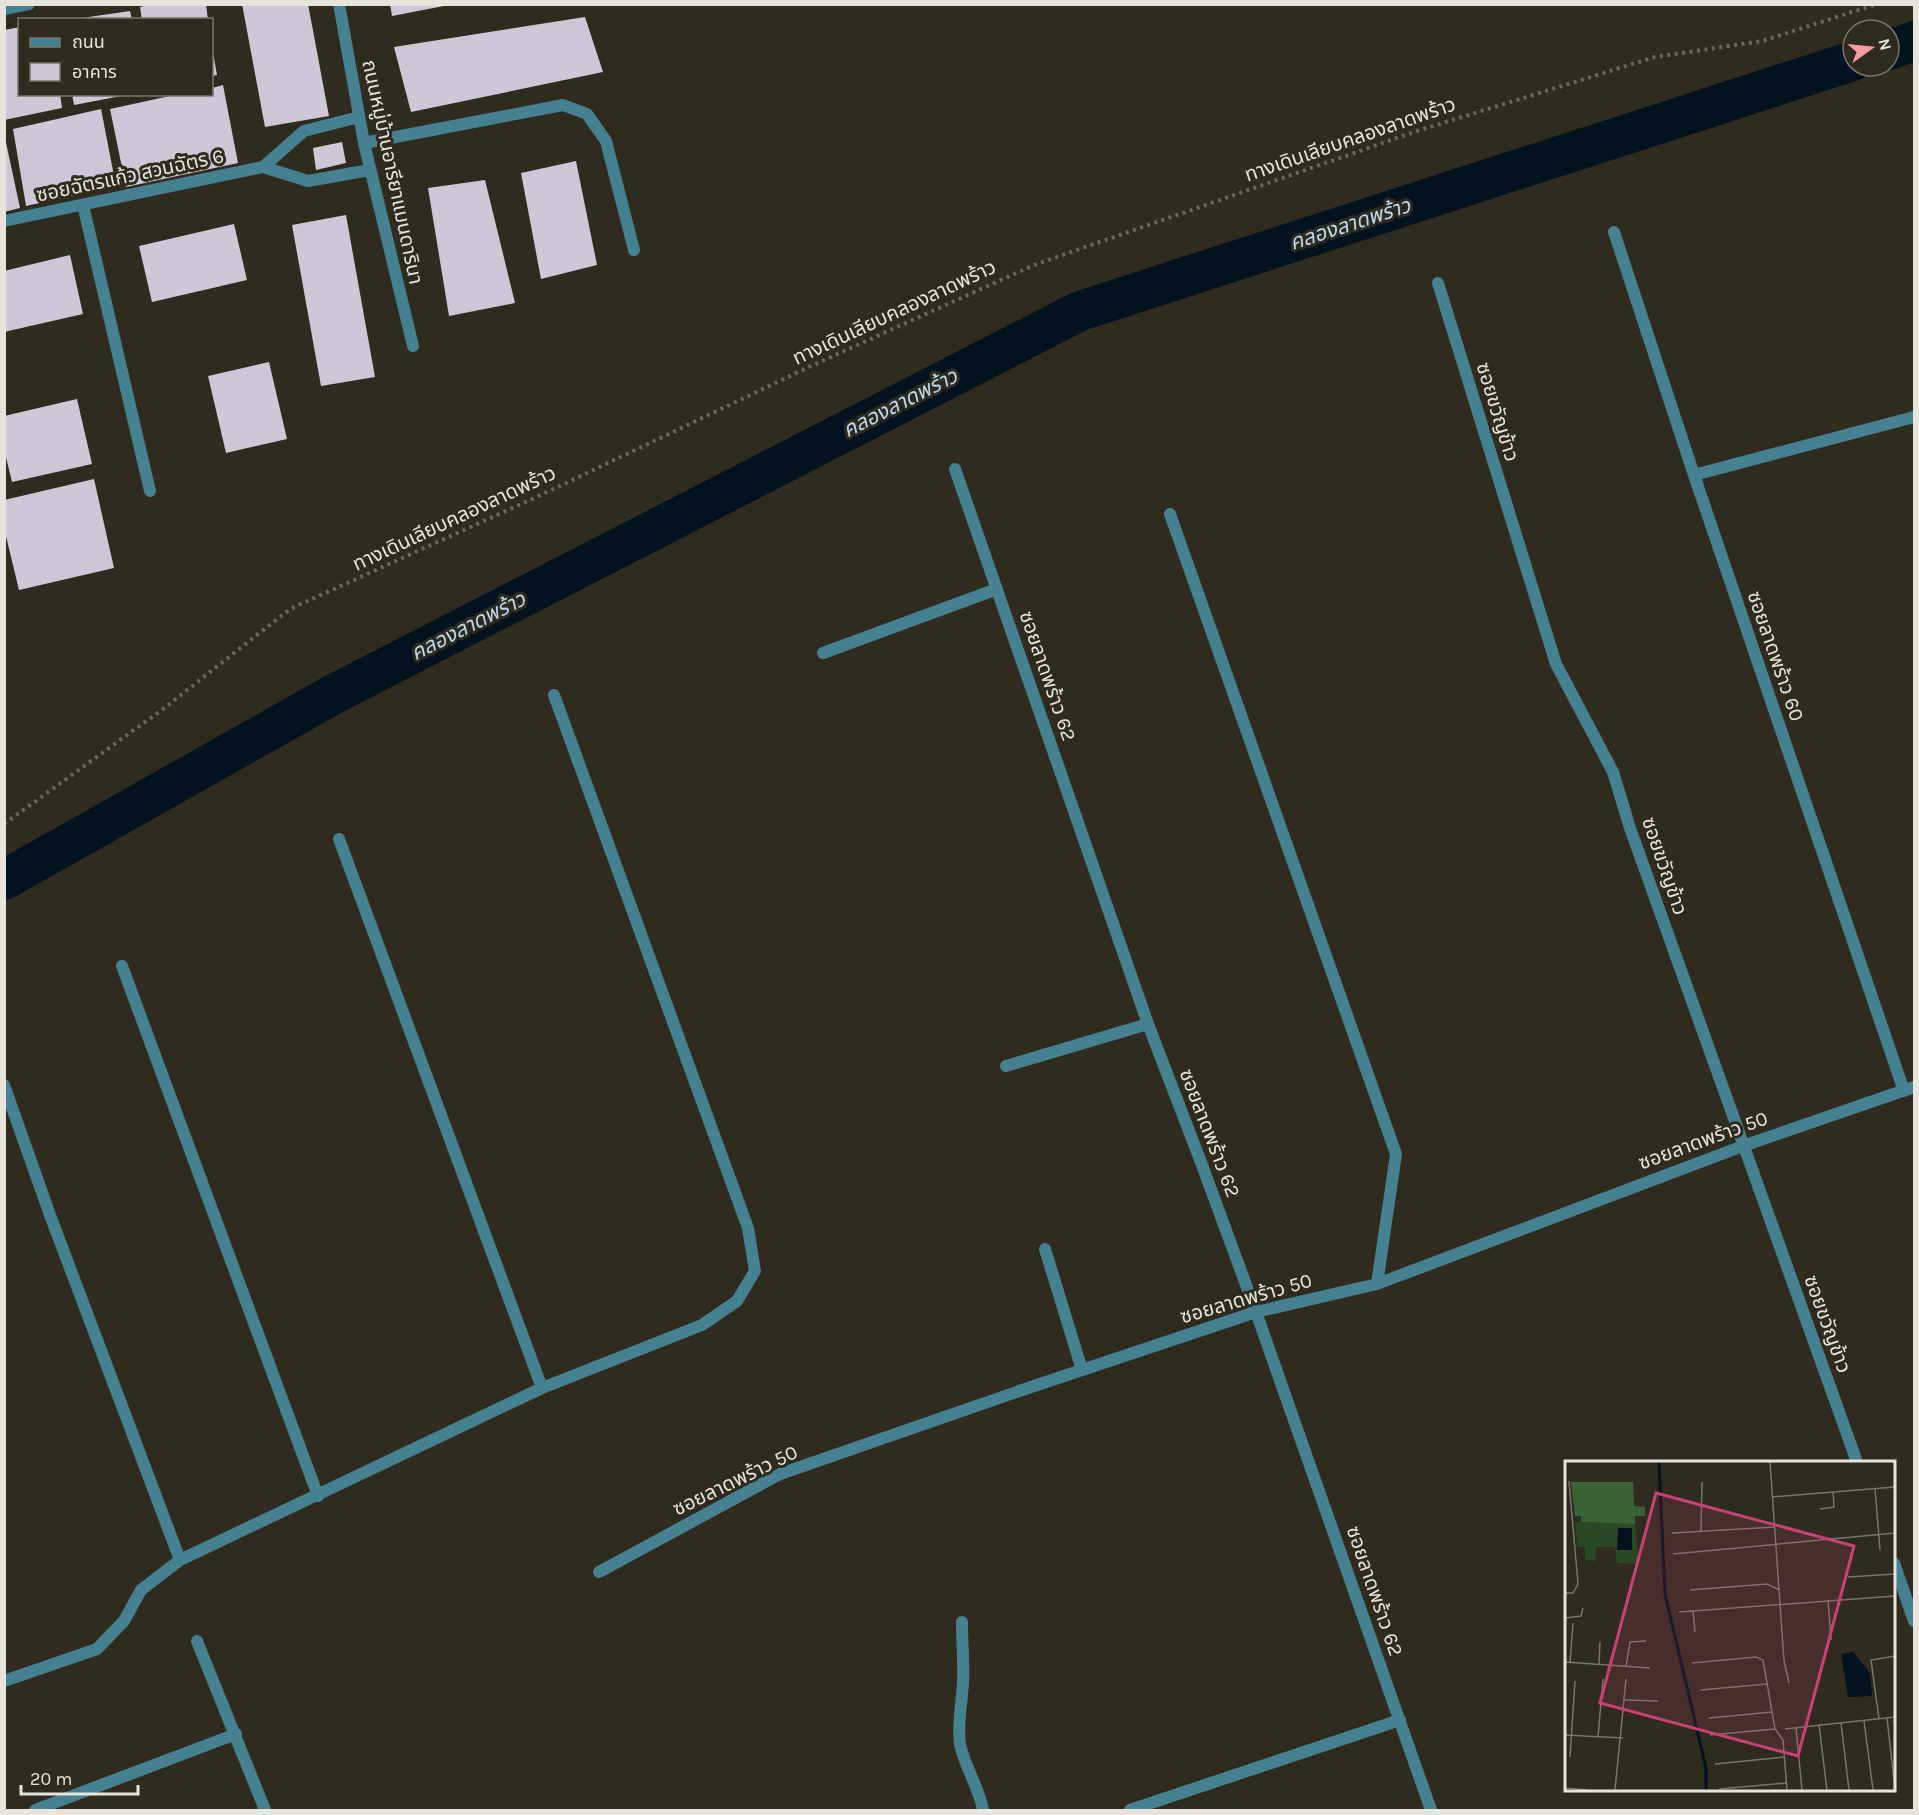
<svg xmlns="http://www.w3.org/2000/svg" width="1919" height="1815" font-family="Karla,'Noto Sans Thai',sans-serif">
<style>
.lines{fill:none;stroke-linecap:round;stroke-linejoin:round}
.canal{stroke:#02121e;stroke-width:40}
.building{fill:#cec7d7}
.path{stroke:#6b685c;stroke-width:4;stroke-dasharray:3 4.5;stroke-linecap:butt}
.service{stroke:#458190;stroke-width:12}
.minor{stroke:#458190;stroke-width:12}
.labels{text-anchor:middle;stroke-width:6;stroke-linejoin:round;paint-order:stroke}
.street-label{font-size:20px;fill:#e6e4db;stroke:#2f2b1e}
.water-label{font-size:21px;font-style:italic;fill:#badaf2;stroke:#2f2b1e}
.inset-river{fill:none;stroke:#02121e;stroke-width:3}
.inset-road{fill:none;stroke:#78756a;stroke-width:1.5}
.view{fill:#c94175;fill-opacity:0.15;stroke:#c94175;stroke-width:3}
.inset-edge{fill:none;stroke:#e6e4db;stroke-width:3}
</style>
<rect width="100%" height="100%" fill="#2f2b1e"/>
<g class="lines">
<path class="canal" d="M1889,50l25,-9
M4,880l330,-186 746,-383 773,-250"/>
</g>
<path class="building" d="M152,4h54l2,16h-66l-2,-13z
M242,4h66l21,112 -64,11z
M390,4h54v2l-52,10z
M130,11l2,9h-50v-2z
M585,17l18,55 -192,40 -17,-65z
M20,27v67h40l2,14 -58,12v-90z
M212,47l5,28 -5,1z
M223,85l15,78 -112,24 -16,-78 69,-15h33v-6z
M72,94h49v2l-47,9z
M101,109l15,77 -90,20 -13,-77z
M4,133l16,75 -16,4z
M342,142l4,21 -30,7 -3,-22z
M576,161l21,104 -56,14 -20,-106z
M485,180l30,123 -66,13 -21,-128z
M346,215l29,162 -54,9 -29,-161z
M234,224l13,56 -95,22 -13,-56z
M70,255l13,59 -79,18v-61z
M269,362l18,77 -61,14 -18,-77z
M77,399l15,65 -80,18 -8,-33v-33z
M94,479l20,89 -95,22 -15,-62v-28z"/>
<g class="lines">
<path class="path" d="M4,824l159,-115 127,-100 251,-114 270,-129 223,-101 383,-134 238,-74 107,-16 115,-37"/>
<path class="service" d="M1045,1249l37,121
M962,1622c0,20 2,41 1,61 -1,20 -6,41 -3,61 5,24 19,43 23,66"/>
<path class="minor" d="M339,4l25,139 49,203
M4,9l25,-5
M359,117l-55,14 -41,36 45,14 62,-11
M364,143l199,-38 24,9 19,27 28,109
M83,205l67,286
M4,221l259,-54
M1614,232l80,243 210,616
M1438,283l118,381 57,108 17,56 227,634
M955,469l193,555 54,141 54,147 175,498
M1694,475l220,-58
M1170,514l226,640 -19,130
M823,653l174,-64
M339,839l203,549
M122,966l196,530
M1006,1066l142,-42
M4,1085l46,130 130,345
M1894,1563l20,58
M599,1572l181,-98 251,-87 225,-75 121,-28 366,-138 171,-59
M197,1641l68,169
M4,1681l93,-32 27,-28 17,-31 39,-30 362,-172 160,-63 35,-24 18,-30 -7,-43 -194,-533
M35,1810l201,-76
M1130,1810l270,-90"/>
</g>
<g class="labels">
<g class="street-label">
<text transform="translate(1350 139) rotate(-19)" y="7">ทางเดินเลียบคลองลาดพร้าว</text>
<text transform="translate(393 172) rotate(78)" y="7">ถนนหมู่บ้านอารียาแมนดารินา</text>
<text transform="translate(130 175) rotate(-12)" y="7">ซอยฉัตรแก้ว สวนฉัตร 6</text>
<text transform="translate(894 312) rotate(-25)" y="7">ทางเดินเลียบคลองลาดพร้าว</text>
<text transform="translate(1498 412) rotate(73)" y="7">ซอยขวัญข้าว</text>
<text transform="translate(454 518) rotate(-25)" y="7">ทางเดินเลียบคลองลาดพร้าว</text>
<text transform="translate(1776 656) rotate(71)" y="7">ซอยลาดพร้าว 60</text>
<text transform="translate(1048 676) rotate(71)" y="7">ซอยลาดพร้าว 62</text>
<text transform="translate(1665 866) rotate(71)" y="7">ซอยขวัญข้าว</text>
<text transform="translate(1210 1133) rotate(69)" y="7">ซอยลาดพร้าว 62</text>
<text transform="translate(1703 1140) rotate(-20)" y="7">ซอยลาดพร้าว 50</text>
<text transform="translate(1246 1298) rotate(-16)" y="7">ซอยลาดพร้าว 50</text>
<text transform="translate(1828 1324) rotate(70)" y="7">ซอยขวัญข้าว</text>
<text transform="translate(735 1480) rotate(-26)" y="7">ซอยลาดพร้าว 50</text>
<text transform="translate(1375 1591) rotate(71)" y="7">ซอยลาดพร้าว 62</text>
</g>
<g class="water-label">
<text transform="translate(1350 224) rotate(-18)" y="7">คลองลาดพร้าว</text>
<text transform="translate(900 403) rotate(-27)" y="7">คลองลาดพร้าว</text>
<text transform="translate(468 626) rotate(-27)" y="7">คลองลาดพร้าว</text>
</g>
</g>
<g transform="translate(1565 1461)">
<rect width="330" height="330" fill="#2f2b1e"/>
<path d="M10,61l60,2 4,40 -22,-1 -2,-16h-19l-1,14 -10,-1v-13h-7z" fill="#294926"/>
<path d="M6,21h62l1,24 11,1v9h-10v8l-54,-2v-6h-6z" fill="#396335"/>
<path d="M53,67h14v22h-15zM288,191l17,21 2,23 -24,1 -7,-43z" fill="#02121e"/>
<path class="inset-river" d="M94,1l6,132 41,174v22"/>
<path class="inset-road" d="M205,1l14,199 5,22M310,28l5,61M207,36l123,-10M255,48l14,-2 -1,-15M136,71l1,-50M107,72l103,-6M108,93l222,-21M283,116l47,-3M125,129l77,-6 13,6M0,132h8l5,-9 -9,-103M263,139l3,40M128,150l2,21M114,151l216,-16M0,157l16,-2 2,-8M0,201l85,6M5,202l3,-40M127,202l64,-6 7,3 12,69 8,11 4,50M34,204l1,-23M61,206l4,-25 16,-1M136,229l66,-6M60,239l33,1M144,257l63,-6M322,257l8,71M314,258l-8,-59 24,-4M299,260l9,69M276,262l8,67M254,264l8,65M231,267l6,62M220,268l110,-12M0,274l58,3M145,274l65,-6M33,276l5,-58M5,296l5,-76M150,303l69,-7M0,327l22,2M154,328l67,-6M50,329l11,-111"/>
<path class="view" d="M91,32l198,53 -56,210 -198,-53z"/>
<rect width="330" height="330" class="inset-edge"/>
</g>
<rect width="1919" height="1815" fill="none" stroke="#e6e4db" stroke-width="12"/>
<rect x="18" y="18" width="195" height="78" fill="#2f2b1e" stroke="#78756a" stroke-width="1.5"/>
<rect x="30" y="38" width="30" height="9" fill="#458190" stroke="#78756a" stroke-width="1.5"/>
<text x="72" y="48" font-size="18" fill="#e6e4db">ถนน</text>
<rect x="30" y="63" width="30" height="18" fill="#cec7d7" stroke="#78756a" stroke-width="1.5"/>
<text x="72" y="78" font-size="18" fill="#e6e4db">อาคาร</text>
<g transform="translate(1871 48) rotate(75)"><circle r="28" fill="#2f2b1e" stroke="#78756a" stroke-width="1.5"/>
<path d="M0-4.5L10 22L0 15L-10 22Z" fill="#f59b9c"/>
<text y="-9" font-size="16" font-weight="bold" text-anchor="middle" fill="#e6e4db">N</text>
</g>
<path d="M21 1785v9h117v-9" fill="none" stroke="#e6e4db" stroke-width="3"/>
<text x="30" y="1785" font-size="18" fill="#e6e4db" stroke="#2f2b1e" stroke-width="4.5" paint-order="stroke">20 m</text>
</svg>
